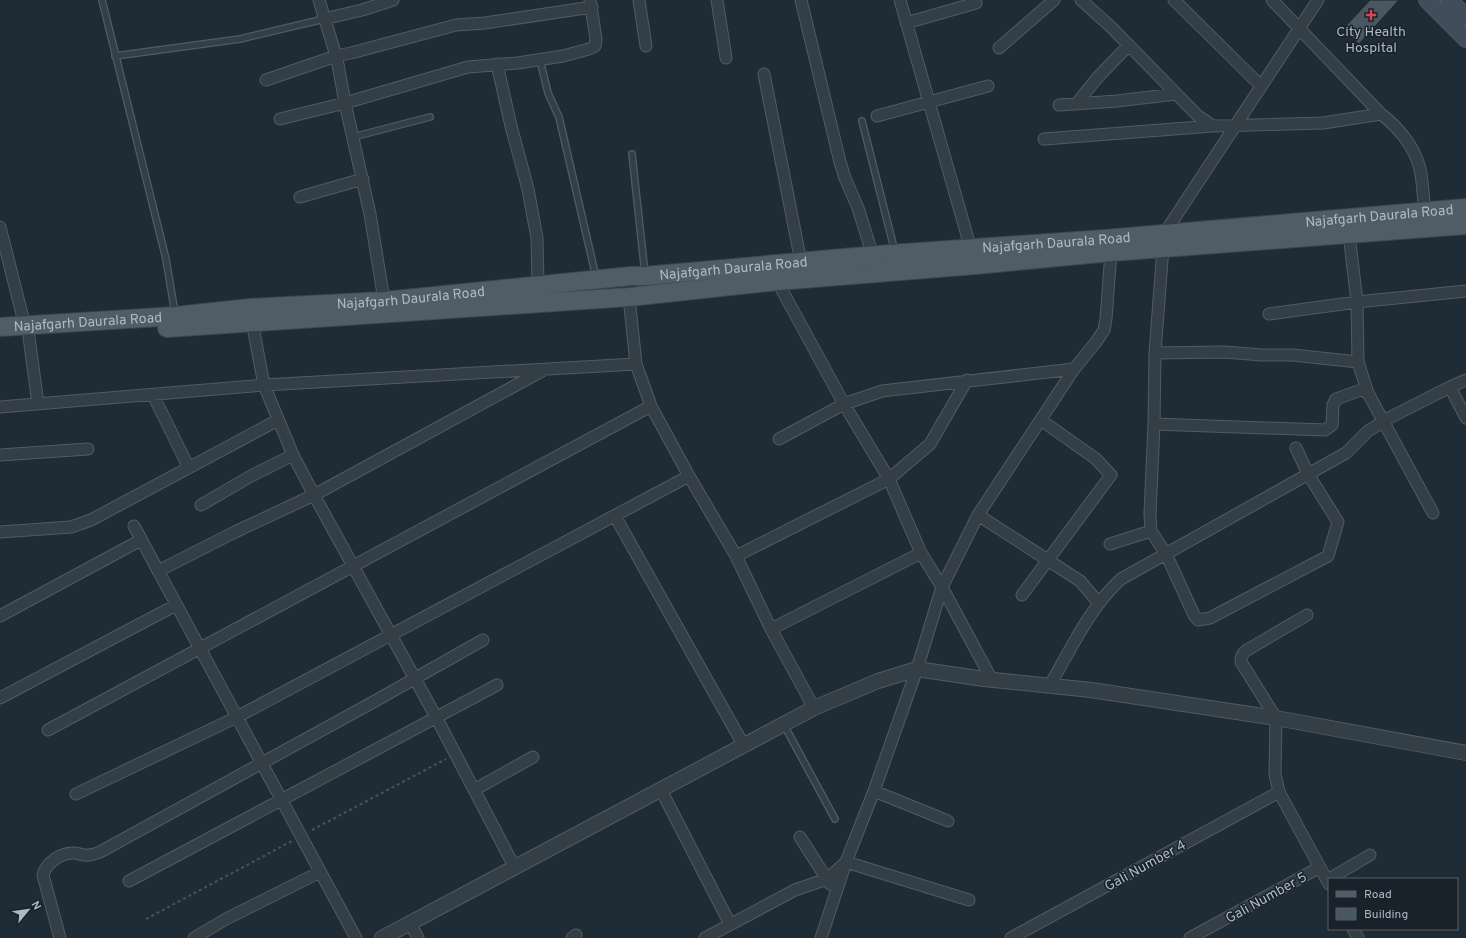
<svg xmlns="http://www.w3.org/2000/svg" width="1466" height="938" font-family="Overpass,sans-serif">
<style>
.building{fill:#485761;stroke:#1b242c}
.lines{fill:none;stroke-linecap:round;stroke-linejoin:round}
.service-casing{stroke:#515b64;stroke-width:8}
.minor-casing{stroke:#515b64;stroke-width:13}
.tertiary-casing{stroke:#515b64;stroke-width:16}
.secondary-casing{stroke:#515b64;stroke-width:18}
.primary-casing{stroke:#3d464f;stroke-width:20}
.path{stroke:#435756;stroke-width:2;stroke-dasharray:3 3;stroke-linecap:butt}
.service{stroke:#333e46;stroke-width:5.5}
.minor{stroke:#333e46;stroke-width:11}
.tertiary{stroke:#333e46;stroke-width:14}
.secondary{stroke:#414d59;stroke-width:16}
.primary{stroke:#515d66;stroke-width:18}
.health-dot{fill:#e0444e;stroke:#19222a;stroke-width:1.5}
.labels{text-anchor:middle;stroke-width:3;stroke-linejoin:round;paint-order:stroke}
.poi-label{font-size:14px;fill:#adb9c3;stroke:#19222a}
.street-label{font-size:14px;fill:#adb9c3;stroke:#19222a}
</style>
<rect width="100%" height="100%" fill="#202c35"/>
<path class="building" d="M1370,0h29l-40,44 -16,-15z"/>
<g class="lines">
<defs>
<path id="service" d="M102,0l64,259 9,54
M115,56l125,-17 84,-20
M540,60l8,33 11,24 37,160
M862,121l33,131
M353,137l77,-20
M632,154l13,120
M784,725l51,94"/>
<path id="minor" d="M319,0l18,59 8,44 25,111 15,92
M639,0l7,46
M717,0l9,58
M801,0l39,162 5,16 13,30 15,48
M900,0l72,253
M1081,0l30,27 87,89 15,10 110,-3 58,-9c17,13 34,33 39,55 3,13 3,29 5,43
M1174,0l87,86
M1272,0l109,114
M324,19l38,-9 31,-10
M906,23l70,-20
M999,48l55,-48
M497,64l14,62 17,63 9,49 1,47
M764,74l37,188
M266,80l70,-24 15,-3 105,-28 29,-2 107,-16
M1077,103l21,-26 31,-32
M1059,105l58,-4 59,-7
M877,116l111,-30
M280,119l65,-16 123,-36 50,-4 45,-7 26,-7 6,-3 1,-7 -6,-39
M1044,139l169,-13
M300,197l63,-18
M0,227l25,99
M1349,234l8,68 1,60 10,31
M631,276l-2,21 7,67 15,42 38,70 47,80 35,73 43,79
M777,281l67,123 45,75 32,74 21,34 50,93
M1269,314l88,-12 109,-11
M251,316l13,69 29,70 21,40 122,222 79,151
M29,337l9,67
M1155,353l69,-1 38,3h31l65,7
M1450,387l16,31
M153,395l36,73
M0,407l264,-22 372,-21
M1154,424l171,6 7,-5 1,-20 3,-6 25,-9 7,3 65,120
M779,439l65,-35 38,-13 192,-22
M1296,448l12,26 30,48 -10,34 -118,62 -12,2 -4,-5 -28,-61 -15,-23 -1,-17 4,-90 1,-71 9,-119 154,-234
M0,455l88,-6
M201,505l50,-29 42,-21
M978,515l102,66 18,21
M615,516l129,230
M134,526l222,412
M0,532l71,-5 20,-7 187,-100
M1110,544l41,-13
M736,556l153,-77 41,-35 37,-64
M158,571l77,-39 79,-37 228,-124
M1022,595l89,-120 -15,-16 -55,-39
M1307,615l-60,35c-5,4 -6,6 -6,12l35,56 -1,56 4,18 50,92
M0,616l141,-76
M771,629l150,-76
M1050,685c21,-36 40,-78 71,-106l225,-126 22,-22 21,-13 61,-31 16,-7
M0,698l176,-93
M48,730l603,-324
M474,790l59,-33
M661,790l69,134
M874,791l74,30
M76,794l161,-77 452,-241
M800,837l30,47
M1329,879l41,-24
M129,881l368,-196
M410,923l8,15
M1353,929l5,9
M60,938l-17,-63c3,-12 18,-23 32,-22 3,0 6,2 9,2 6,1 11,-1 16,-3l275,-151 108,-61
M194,938l32,-19 94,-47
M572,938l4,-3
M705,938l90,-48 32,-11 19,-17 123,38
M821,938l25,-76 28,-71 43,-122 25,-82 36,-72 96,-146 22,-27 8,-12 2,-11 5,-67
M1011,938l268,-146
M1190,938l130,-71"/>
<path id="tertiary" d="M382,938l432,-230 64,-27 39,-12 67,10 107,11 185,28 190,35"/>
<path id="secondary" d="M1427,0l39,39
M1449,0l17,17"/>
<g id="primary">
<path id="s1" d="M0,327l176,-11 74,-8 135,-7 246,-25h14l232,-21 228,-16 361,-31"/>
<path d="M167,328l462,-31 148,-16 198,-16 136,-13 355,-27"/>
</g>
</defs>
<use href="#service" class="service-casing"/>
<use href="#minor" class="minor-casing"/>
<use href="#tertiary" class="tertiary-casing"/>
<use href="#secondary" class="secondary-casing"/>
<use href="#primary" class="primary-casing"/>
<path class="path" d="M312,830l134,-71
M146,919l146,-78"/>
<use href="#service" class="service"/>
<use href="#minor" class="minor"/>
<use href="#tertiary" class="tertiary"/>
<use href="#secondary" class="secondary"/>
<use href="#primary" class="primary"/>
</g>
<path class="health-dot" d="M1369 9h4v4h4v4h-4v4h-4v-4h-4v-4h4z"/>
<g class="labels">
<g class="poi-label">
<text x="1371" y="36">City Health<tspan x="1371" dy="16">Hospital</tspan></text>
</g>
<g class="street-label">
<text dy="5" stroke="none"><textPath href="#s1" startOffset="1384">Najafgarh Daurala Road</textPath></text>
<text dy="5" stroke="none"><textPath href="#s1" startOffset="1060">Najafgarh Daurala Road</textPath></text>
<text dy="5" stroke="none"><textPath href="#s1" startOffset="736">Najafgarh Daurala Road</textPath></text>
<text dy="5" stroke="none"><textPath href="#s1" startOffset="412">Najafgarh Daurala Road</textPath></text>
<text dy="5" stroke="none"><textPath href="#s1" startOffset="88">Najafgarh Daurala Road</textPath></text>
<text transform="translate(1145 865) rotate(-29)" y="5">Gali Number 4</text>
<text transform="translate(1266 897) rotate(-29)" y="5">Gali Number 5</text>
</g>
</g>
<rect x="1328" y="878" width="130" height="52" fill="#19222a" stroke="#545e67"/>
<rect x="1336" y="891" width="20" height="6" fill="#515d66" stroke="#545e67"/>
<text x="1364" y="898" font-size="12" fill="#adb9c3">Road</text>
<rect x="1336" y="908" width="20" height="12" fill="#485761" stroke="#545e67"/>
<text x="1364" y="918" font-size="12" fill="#adb9c3">Building</text>
<g transform="translate(28 910) rotate(61)" stroke="#19222a" stroke-width="3" paint-order="stroke">
<path d="M0-3L7 15L0 10L-7 15Z" fill="#adb9c3"/>
<text y="-6" font-size="11" font-weight="bold" text-anchor="middle" fill="#adb9c3">N</text>
</g>
</svg>
